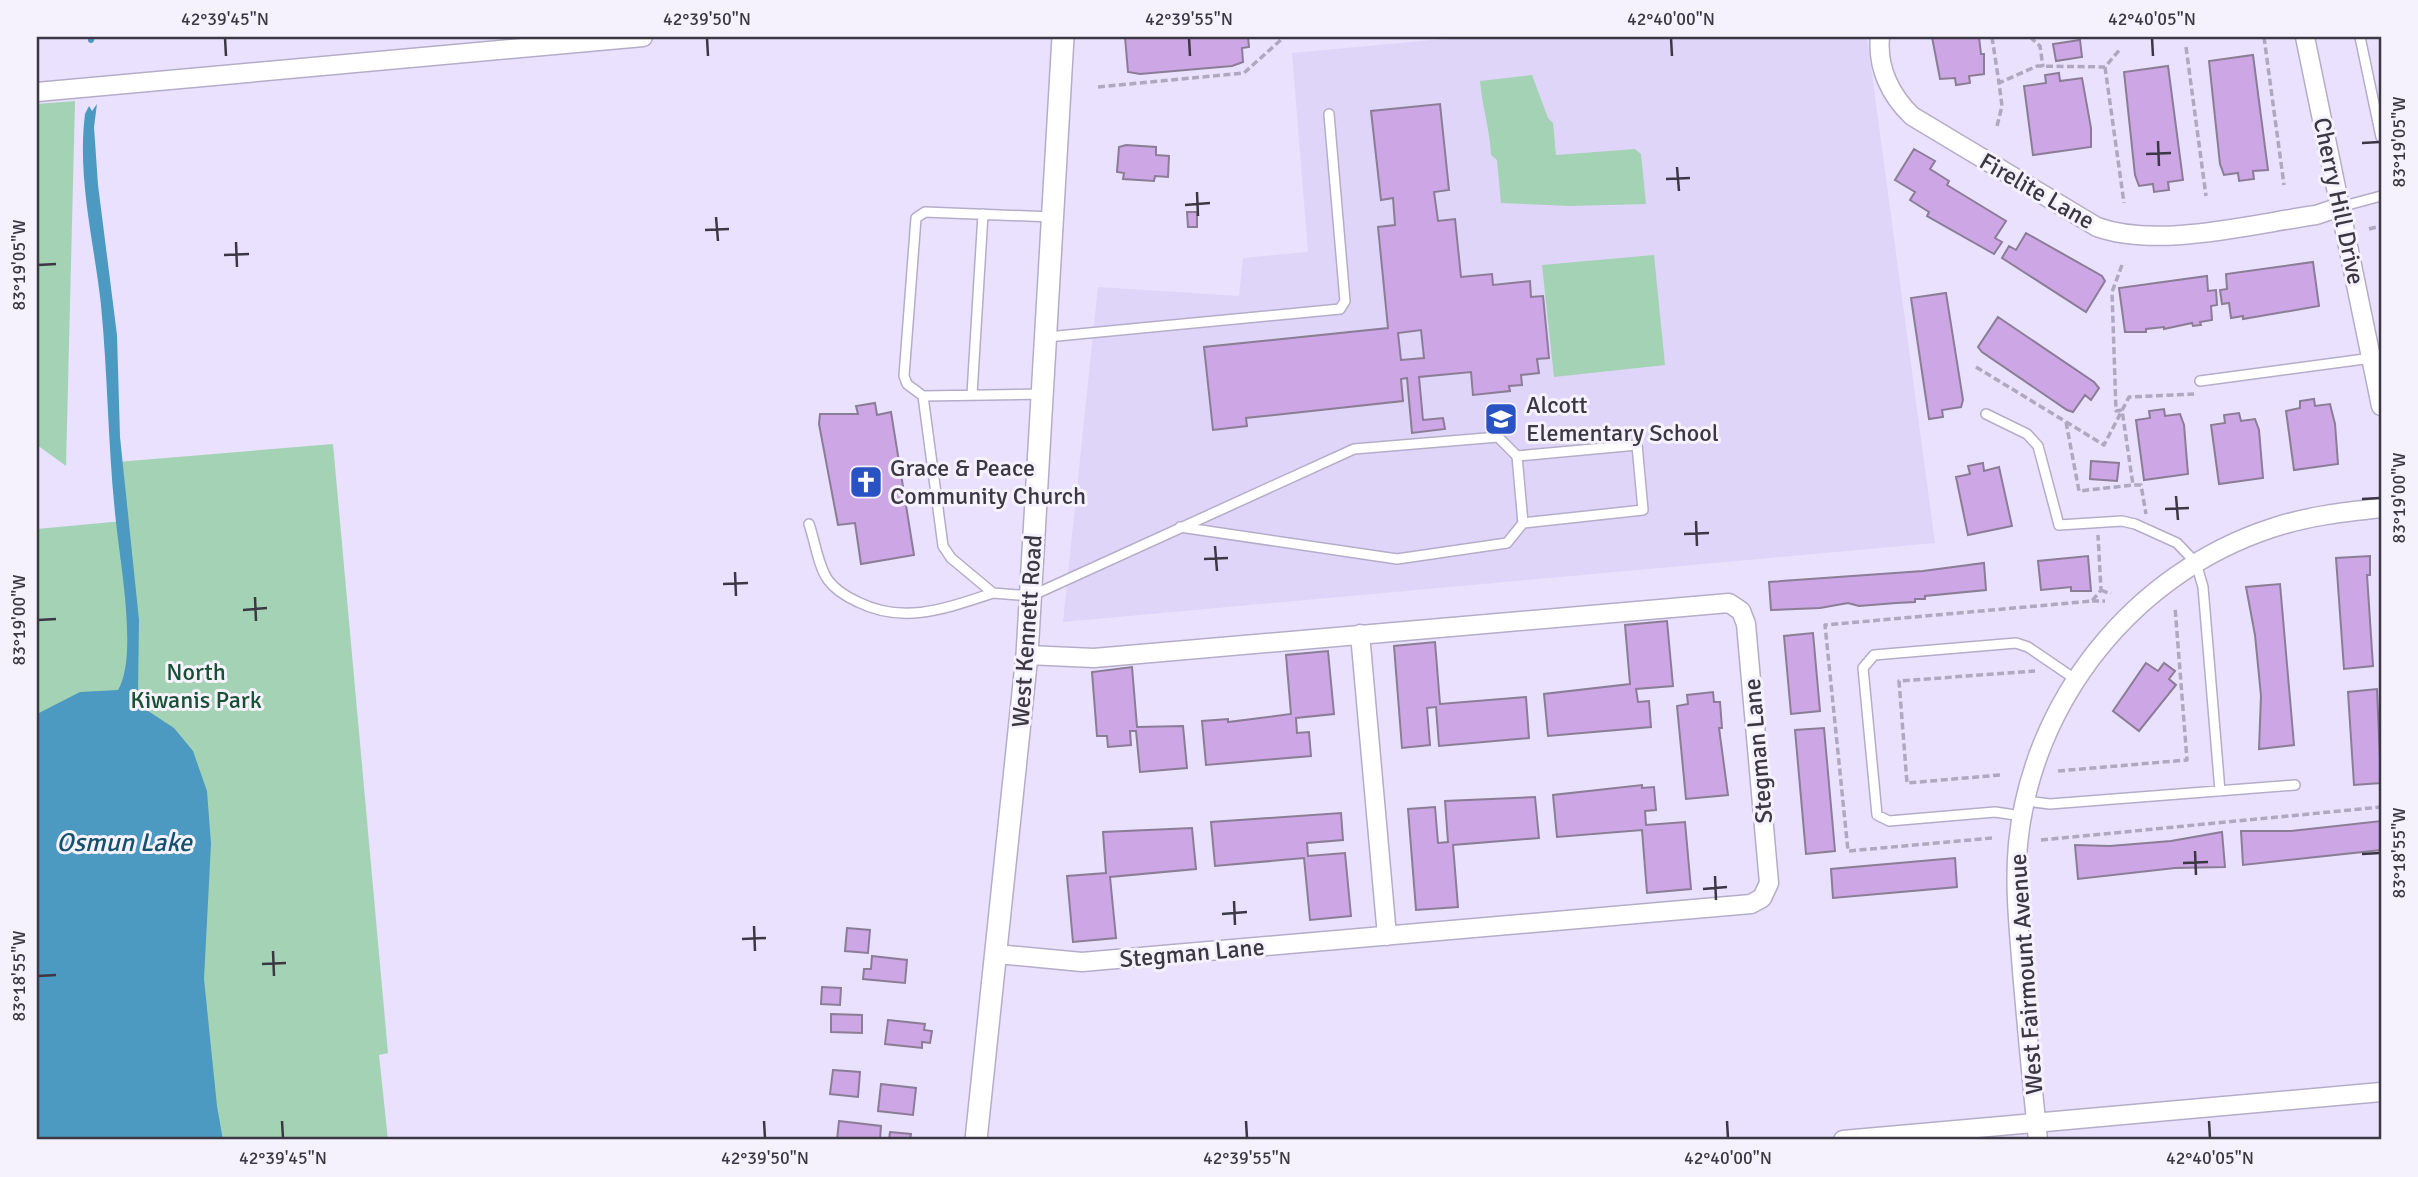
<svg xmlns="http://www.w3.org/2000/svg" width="2418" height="1177" font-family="Signika,sans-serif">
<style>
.built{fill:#dfd5f8}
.green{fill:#a4d2b5}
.water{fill:#4c99c1}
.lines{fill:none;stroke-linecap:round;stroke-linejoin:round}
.stream{stroke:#4c99c1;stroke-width:6}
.building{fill:#cca6e5;stroke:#8b7d95;stroke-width:2;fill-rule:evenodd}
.service-casing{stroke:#b5adc8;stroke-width:12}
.minor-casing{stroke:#b5adc8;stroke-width:21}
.tertiary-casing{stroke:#b5adc8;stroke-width:24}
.path{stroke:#afa9c0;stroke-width:3.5;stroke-dasharray:7 3.5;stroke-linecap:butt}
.service{stroke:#fff;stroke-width:9}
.minor{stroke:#fff;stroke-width:18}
.tertiary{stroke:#fff;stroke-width:21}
.ticks{fill:none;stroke:#3b3844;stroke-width:2.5}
.labels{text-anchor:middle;stroke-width:6;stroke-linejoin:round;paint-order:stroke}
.street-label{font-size:24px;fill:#3b3844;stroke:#f5f2fd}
.poi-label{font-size:24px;fill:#3b3844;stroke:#f5f2fd;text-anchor:start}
.park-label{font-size:24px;fill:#195033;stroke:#f5f2fd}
.water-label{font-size:26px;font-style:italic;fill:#14516d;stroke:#f5f2fd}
.neatline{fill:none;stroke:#3b3844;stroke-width:2.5}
.ticks-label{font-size:18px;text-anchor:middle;fill:#3b3844}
</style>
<rect width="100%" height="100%" fill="#e9e1fe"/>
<path class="built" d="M1465,37h402l68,506 -872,79 35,-335 141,9 4,-38 65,-6 -16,-199z"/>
<path class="green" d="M1532,75l16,43 5,5 3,32 79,-6 6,5 5,50 -76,2 -69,-3 -4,-43 -6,-5c-1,-25 -9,-49 -11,-74z
M75,101l-9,365 -29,-21v-341z
M1654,255l11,110 -111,12 -12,-112z
M333,444l55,609 -9,2 9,85h-211l-140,-320v-291l86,-8 -6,-59z"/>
<path class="water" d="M97,104l-3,23 4,58 19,150 3,102 19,183 -1,72 7,17 29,19 19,23 14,40 4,53 -7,135 13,127 6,34h-186v-426l43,-22 38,-2c20,-32 2,-128 -2,-168 -8,-72 -8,-145 -15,-217 -7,-64 -24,-127 -16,-191l4,-8 3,5z"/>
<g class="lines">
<path class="stream" d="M91,40l1,-3"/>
</g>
<path class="building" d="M1125,37h123l1,10 -7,1 1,14 -11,4 -92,8 -12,-2z
M1932,37h47l2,17h3v20l-15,2 1,7 -14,2 -1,-7 -15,1z
M2080,40l2,17 -26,4 -3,-17z
M2253,55l15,115 -15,1 1,8 -15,2 -1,-8 -14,2 -4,-11 -11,-103z
M2168,66l15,114 -15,2 1,8 -15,2 -1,-8 -14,2 -4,-11 -11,-103z
M2059,73l1,8 22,-3 9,50v19l-58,8 -9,-69 22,-3 -1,-8z
M1440,104l9,86 -15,2 4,29 17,-2 6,58 31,-3 1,11 37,-4 1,16 12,-1 6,62 -12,1 2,14 -18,2 1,10 -13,1 1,5 -37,4 -2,-23 -52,5 4,43 20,-2 2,11 -33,4 -5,-55 -6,1 2,22 -157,17 1,8 -34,4 -9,-83 184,-19 -10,-101 17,-2 -2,-27 -12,2 -10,-89zM1421,330l3,28 -23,2 -3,-27z
M1126,145l30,2v8l13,1 -1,21 -13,-1 -1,5 -31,-2 1,-6 -7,-1 2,-25z
M1914,149l21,12 -5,8 19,12 -2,4 59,36 -11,17 7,4 -8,12 -67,-38 2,-4 -19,-12 5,-8 -20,-12z
M1187,212h10v15h-9z
M2026,233l76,43 3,5 -19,31 -84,-54 7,-12 7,4z
M2313,262l6,44 -76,13v-3l-12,2 -2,-15 -7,1 -2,-14 7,-1 -1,-15z
M2207,276l1,15 8,-1 1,15 -6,1 1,14 -12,2 1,3 -8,1 -1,-3 -28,6v-2l-18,2v3h-21l-6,-44z
M1946,293l17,107 -2,7 -19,3 1,7 -14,2 -18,-121z
M1998,317l96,65 5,6 -8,12 -6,-5 -12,17 -6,-2 -85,-58 -4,-5z
M2314,399l1,7 15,-2 5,20 3,40 -44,6 -8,-59 14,-3v-7z
M875,403l2,12 14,-3 23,143 -53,9 -6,-41 -17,2 -19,-101 1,-10h38l-2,-8z
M2164,409l1,7 15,-2 4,11 4,49 -44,6 -8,-60 14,-2 -1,-7z
M2239,413l2,8 14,-2 4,11 4,48 -44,6 -8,-59 14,-2 -1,-8z
M2091,461l28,2 -2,18 -27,-2z
M1983,463l1,8 15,-4 13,59 -44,9 -12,-58 14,-3 -2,-8z
M2088,556l3,35h-20v-4l-30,3 -3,-29z
M2370,556v19h-3l6,91 -29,3 -8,-111z
M1984,563l2,27 -61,6v3h-10v3l-19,1 -37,3 -11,-3 -28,5 -49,2 -2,-28 154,-11z
M2280,584l14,161 -35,4 2,-53 -6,-61 -9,-48z
M1667,621l6,65 -37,3 2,13 11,-1 2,26 -103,9 -4,-42 86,-10 -5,-59z
M1813,633l7,78 -29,3 -7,-78z
M1435,642l5,62 86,-7 3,41 -90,8 -3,-39 -9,1 3,37 -28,3 -8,-102z
M1328,651l6,63 -38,4 1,15 12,-1 2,24 -105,9 -4,-44 26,-2v3l63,-8 -5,-59z
M2146,663l12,8 6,-8 11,8 -6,8 7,6 -37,46 -26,-20z
M1132,667l5,60 46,-1 4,42 -47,4 -4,-41h-6l1,14 -23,2 -1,-11h-10l-5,-64z
M2377,689l4,94 -27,2 -6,-93z
M1713,692l1,10h6l2,26h-3l9,67 -42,4 -9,-93 11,-2 -1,-9z
M1824,728l11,123 -29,3 -11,-124z
M1642,785v3l12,-1 2,23 -11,1 1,14 39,-3 6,67 -44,4 -5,-63 -85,7 -4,-42z
M1535,797l4,41 -86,7 5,62 -42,3 -8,-101 27,-2 3,36 10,-1 -3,-41z
M1341,813l2,27 -36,3 1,13 37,-3 6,63 -41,4 -6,-62 -89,8 -4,-44z
M2381,821v29l-138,15 -2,-34h50z
M1192,828l4,41 -86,8 6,61 -43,4 -6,-66 39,-3 -3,-41z
M2222,832l3,35 -50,1 -97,11 -3,-34 35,1 61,-5z
M1955,858l2,29 -124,11 -2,-29z
M847,928l23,2 -2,23 -23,-2z
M872,956l35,4 -2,23 -42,-4 1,-10h7z
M822,987l19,1 -1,17 -19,-1z
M831,1014l31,1v18l-31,-1z
M888,1020l37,4 -1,6 8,1 -2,12 -8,-1v6l-37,-4z
M833,1070l27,2 -2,25 -28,-3z
M881,1084l35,4 -3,27 -35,-4z
M839,1121l42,5 -1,14h-43z
M890,1132l21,2 -1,6h-21z"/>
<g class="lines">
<defs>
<path id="service" d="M2360,37l21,100
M2340,207l41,-11
M1053,217l-128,-5 -9,6 -12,158 3,8 16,12 20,150 8,12 42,35 38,3 323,-147 144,-12 19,19 6,67 -16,20 -110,16 -217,-32
M1047,337l293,-28 5,-8 -16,-187
M2200,381l172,-23
M972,394l11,-180
M923,396l118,-2
M1986,414l41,20 11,12 21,79 63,-4 13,3 42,19 19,20 7,24 17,204
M1517,456l120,-11 6,65 -120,13
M809,524c6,17 9,42 19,56 8,11 19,17 30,22 46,23 89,6 135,-9
M2025,801l25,3 245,-19
M2022,816l-27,-4 -106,9 -12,-6 -14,-147 11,-13 142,-12 12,4 47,32"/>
<path id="minor" d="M1880,37c-3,30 10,58 32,79l185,111c61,22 155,-3 219,-12l24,-8
M2305,37l76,369
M37,92l606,-55
M1360,634l27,302
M997,954l85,8 669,-58 11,-6 7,-15 -23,-259 -5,-13 -12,-8 -635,55 -67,-3
M1843,1140l538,-48
M2038,1140c-6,-56 -11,-112 -16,-169 -3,-42 -8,-84 -4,-127 14,-144 116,-271 254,-316 36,-12 72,-16 109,-20"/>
<path id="tertiary" d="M976,1140l51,-485 36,-618"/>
</defs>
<use href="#service" class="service-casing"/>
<use href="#minor" class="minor-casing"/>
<use href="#tertiary" class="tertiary-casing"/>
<path class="path" d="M1992,37l7,46
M2030,37l10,9 3,21
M2264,37l20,148
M2186,47l20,149
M2105,67l19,136
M1098,87l146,-14 40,-36
M1997,126l5,-20 -3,-23 38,-17 68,1 16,-19
M2369,229l12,-3
M2122,265l-10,27 4,119 6,-1 11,75h8l5,29
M1976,367l128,78 25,-48 65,-3
M2066,422l13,69 54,-6
M2101,590l10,4
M2092,601h13
M2058,771l129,-11 -12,-153
M2000,775l-93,8 -8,-102 136,-10
M1992,838l-144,13 -23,-226 267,-24 9,-11 -3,-55
M2041,840l340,-33"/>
<use href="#service" class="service"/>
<use href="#minor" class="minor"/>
<use href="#tertiary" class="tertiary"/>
</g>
<path class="ticks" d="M225,38l1,18M707,38l1,18M1189,38l1,18M1671,38l1,18M2152,38l1,18M2158,141l1,25M2362,143l18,-1M2146,154l25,-1M1677,167l2,24M1666,179l24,-1M1197,192l1,24M1185,205l25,-2M716,217l2,24M705,230l24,-1M236,242l1,25M224,255l25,-1M38,265l18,-1M2176,496l2,24M2362,499l18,-1M2165,509l24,-1M1696,521l1,25M1684,534l25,-1M1215,546l2,25M1204,559l24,-1M735,572l1,24M723,584l25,-1M255,597l1,24M243,610l24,-2M38,620l18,-1M2195,851l1,24M2362,854l18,-1M2183,863l25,-1M1715,876l1,24M1703,889l24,-2M1234,901l1,24M1222,914l25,-2M754,926l1,25M742,939l24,-1M273,951l1,25M262,964l24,-1M38,976l18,-1M282,1121l1,17M764,1121l1,17M1246,1121l1,17M1727,1121l1,17M2209,1121l1,17"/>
<defs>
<symbol id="school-square" viewBox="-11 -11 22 22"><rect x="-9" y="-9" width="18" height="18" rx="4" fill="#2953c2" stroke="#f5f2fd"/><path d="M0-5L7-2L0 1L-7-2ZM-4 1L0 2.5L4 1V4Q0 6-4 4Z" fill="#fff"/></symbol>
<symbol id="church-square" viewBox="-11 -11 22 22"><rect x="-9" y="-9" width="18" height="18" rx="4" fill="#2953c2" stroke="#f5f2fd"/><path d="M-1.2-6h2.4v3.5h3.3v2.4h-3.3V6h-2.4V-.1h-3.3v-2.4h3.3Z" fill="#fff"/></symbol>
</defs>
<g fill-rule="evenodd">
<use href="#school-square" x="1482" y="400" width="38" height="38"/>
<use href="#church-square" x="847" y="463" width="38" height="38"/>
</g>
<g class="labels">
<g class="street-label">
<text transform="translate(2037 191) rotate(30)" y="8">Firelite Lane</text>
<text transform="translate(2339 201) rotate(78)" y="8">Cherry Hill Drive</text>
<text transform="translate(1027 631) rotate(-86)" y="8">West Kennett Road</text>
<text transform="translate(1758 751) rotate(-95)" y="8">Stegman Lane</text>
<text transform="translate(1192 953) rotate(-5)" y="8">Stegman Lane</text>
<text transform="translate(2026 974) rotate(-94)" y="8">West Fairmount Avenue</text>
</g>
<g class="poi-label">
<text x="1526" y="413">Alcott<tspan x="1526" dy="28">Elementary School</tspan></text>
<text x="890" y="476">Grace &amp; Peace<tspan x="890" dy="28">Community Church</tspan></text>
</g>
<g class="park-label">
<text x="196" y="680">North<tspan x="196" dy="28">Kiwanis Park</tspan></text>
</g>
<g class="water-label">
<text x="124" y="851">Osmun Lake</text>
</g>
</g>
<rect width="2418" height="1177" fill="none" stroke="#f5f2fd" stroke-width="77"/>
<rect x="38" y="38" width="2342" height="1100" class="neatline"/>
<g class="ticks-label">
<text x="225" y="25">42°39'45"N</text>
<text x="707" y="25">42°39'50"N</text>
<text x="1189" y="25">42°39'55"N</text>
<text x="1671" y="25">42°40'00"N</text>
<text x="2152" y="25">42°40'05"N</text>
<text transform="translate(2399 142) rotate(-90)" y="6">83°19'05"W</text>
<text transform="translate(19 265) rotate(-90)" y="6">83°19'05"W</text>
<text transform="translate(2399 498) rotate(-90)" y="6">83°19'00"W</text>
<text transform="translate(19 620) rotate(-90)" y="6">83°19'00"W</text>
<text transform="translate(2399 853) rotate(-90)" y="6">83°18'55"W</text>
<text transform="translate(19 976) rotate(-90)" y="6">83°18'55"W</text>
<text x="283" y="1164">42°39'45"N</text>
<text x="765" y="1164">42°39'50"N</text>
<text x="1247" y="1164">42°39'55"N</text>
<text x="1728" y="1164">42°40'00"N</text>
<text x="2210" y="1164">42°40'05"N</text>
</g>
</svg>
